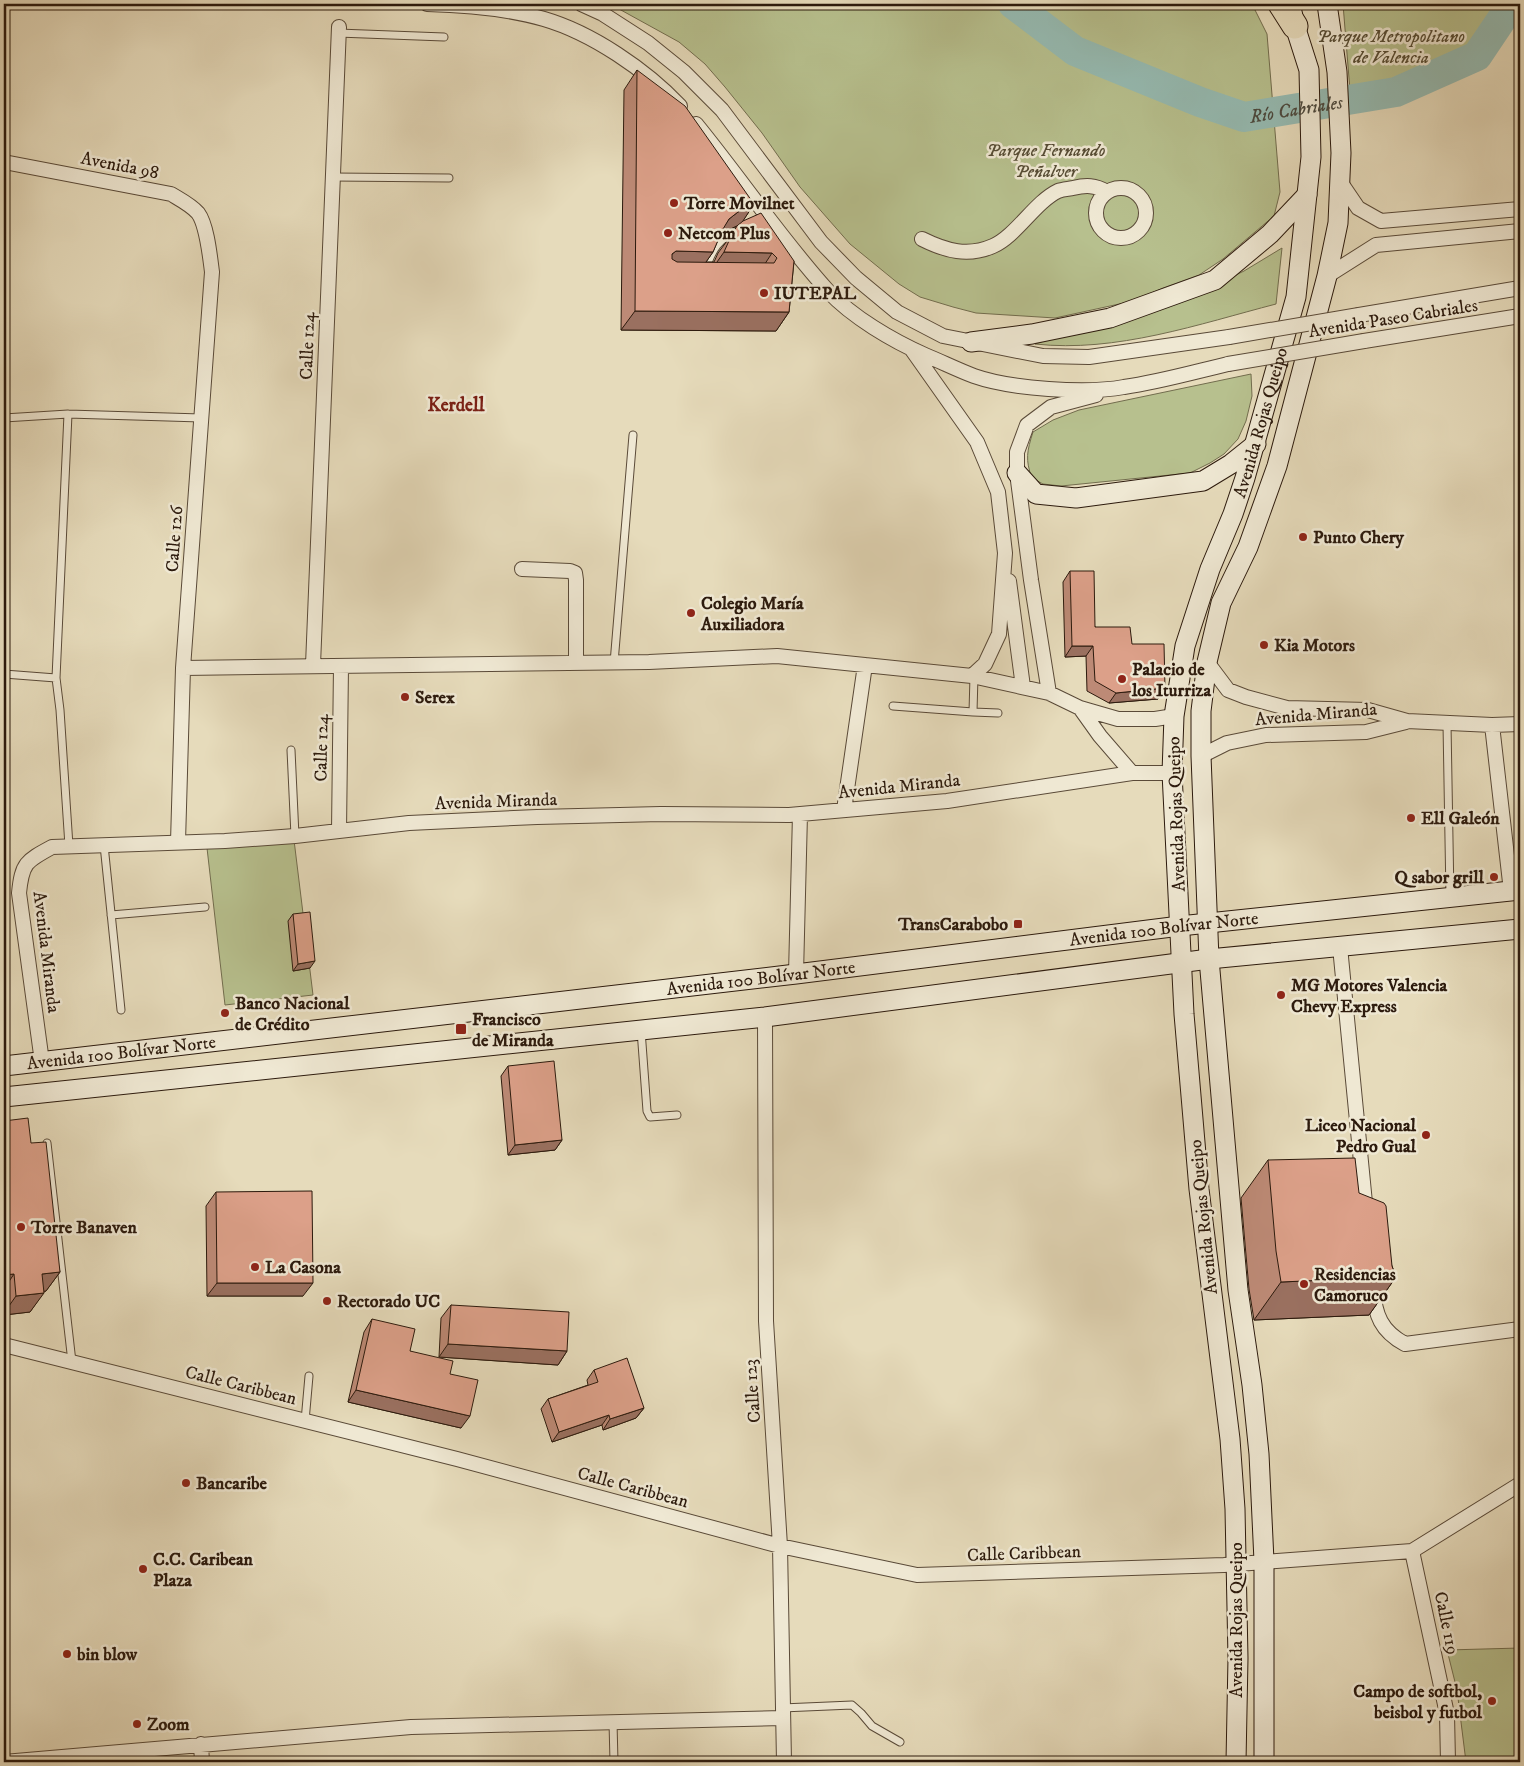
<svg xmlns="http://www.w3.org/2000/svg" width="1524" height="1766" font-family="'IM FELL DW Pica',serif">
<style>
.green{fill:#b7c08e;stroke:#726d4e}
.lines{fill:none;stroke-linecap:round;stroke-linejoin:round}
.river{stroke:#96bbb2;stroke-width:30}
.lane-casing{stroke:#5a4a38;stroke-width:9}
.street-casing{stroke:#5a4a38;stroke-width:16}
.secondary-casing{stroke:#2c1a0d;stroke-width:21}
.highway-casing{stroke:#2c1a0d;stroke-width:27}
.lane{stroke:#efe8d3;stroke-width:7}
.street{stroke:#efe8d3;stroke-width:14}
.secondary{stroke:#efe8d3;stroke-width:19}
.highway{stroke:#e6dbbb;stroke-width:25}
.street-bridge-casing{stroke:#5a4a38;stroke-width:16;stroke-linecap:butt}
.street-bridge{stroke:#efe8d3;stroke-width:14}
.wall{fill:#bd8a76;stroke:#2c1a0d;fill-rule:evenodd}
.shaded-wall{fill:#9a7060;stroke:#2c1a0d}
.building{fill:#dca089;stroke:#2c1a0d}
.poi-dot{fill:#8f2418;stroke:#efe8d3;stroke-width:2}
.labels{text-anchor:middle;stroke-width:5;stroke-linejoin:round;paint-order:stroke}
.park-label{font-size:18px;font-style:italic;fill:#564c34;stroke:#efe8d3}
.street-label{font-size:18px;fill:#2c1a0d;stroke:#efe8d3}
.poi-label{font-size:18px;font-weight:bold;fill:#2c1a0d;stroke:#efe8d3;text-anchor:start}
.water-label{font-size:19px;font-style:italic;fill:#4c4a3f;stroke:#efe8d3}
.neighbourhood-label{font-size:19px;font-weight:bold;fill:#7a1f14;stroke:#efe8d3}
</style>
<rect width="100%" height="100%" fill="#e6dbbb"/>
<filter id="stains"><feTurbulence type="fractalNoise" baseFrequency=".004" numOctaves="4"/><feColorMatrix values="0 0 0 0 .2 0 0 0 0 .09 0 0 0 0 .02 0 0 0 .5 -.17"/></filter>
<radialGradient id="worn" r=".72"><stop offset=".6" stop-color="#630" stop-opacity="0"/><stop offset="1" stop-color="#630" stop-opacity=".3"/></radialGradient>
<path class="green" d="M610,4h642l15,30 13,158 -6,24 -51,43 -24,16 -36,13 -30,13 -78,17 -79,-5 -23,-6 -33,-10 -21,-13 -49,-40 -50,-57 -38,-54 -37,-46 -20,-23 -26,-22z
M1343,4h160l-33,60 -93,34 -26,5z
M1282,248l-6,56c-77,20 -160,49 -241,40l176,-57 33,-16z
M1251,374l1,22 -6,25 -8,18 -14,15 -14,9 -20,10 -129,13 -18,-2 -11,-6c-7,-18 -5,-27 1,-46l20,-12 26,-10z
M294,840l19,155 -88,10 -18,-157z
M1520,1648v114h-54l-9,-72 -10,-40z"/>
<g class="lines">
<path class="river" id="s1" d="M1013,4l62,47 125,51 44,15 152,-25 81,-36 35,-52"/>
<defs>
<path id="lane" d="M338,33l106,4
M333,177l116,1
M705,271c7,-21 13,-33 35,-41
M68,414l-12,264 4,32 9,136
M4,418l64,-4 133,4
M614,663l19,-228
M4,674l52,4
M893,706l80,6 1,-36
M973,712l25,1
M1447,724l3,173
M291,750l4,86
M104,845l17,165
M111,915l94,-8
M641,1030l6,81 3,6 27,-2
M47,1143l25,219
M305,1421l4,-45
M782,1708l70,-3 9,8 11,13 28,16
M613,1722l1,40"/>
<path id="street" d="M427,4c38,1 79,4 117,15 48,14 102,51 136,87
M581,4l22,10 45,29 36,29 38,38 99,132 35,36 41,34 46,24 100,20 46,1 140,-20
M696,124c45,55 84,114 132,167 24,26 65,50 97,64 17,7 33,15 49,21 37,13 112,18 150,11 35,-5 70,-15 104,-23
M4,162l167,32c10,6 20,11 27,19 9,12 12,44 14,59l-29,396 -5,174
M1339,180l19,28 23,13 139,-12
M1096 213a25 25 0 1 1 50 0a25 25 0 1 1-50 0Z
M922,239c24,12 46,18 71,7 23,-10 42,-44 65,-55 5,-2 11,-2 15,-3 13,-3 22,-3 34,4
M1327,276l49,-31 144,-14
M1359,315l161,-27
M1364,341l156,-25
M912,350l65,92 21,50 7,61 -6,81 -14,30 -13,12
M522,569l48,2 5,2 1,7v83
M1009,581l14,106
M1207,662l21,28 18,7 41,11 81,2 39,11 85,4 28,-1
M313,665l26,-638
M183,668l466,-6 128,-6 195,20 77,17 31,15 38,11h37l19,-3
M1049,693l-18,-113 -14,-107v-21l10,-27 24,-18 45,-12
M1080,708l20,28 32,37
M1492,725l19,166
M1201,756l26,-13 39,-8 100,-3 40,-10
M844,810l21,-145
M339,831l2,-165
M1340,947l26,266
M796,974l4,-160
M765,1017l1,304 14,225 4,216
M42,1062l-23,-169c3,-30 7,-32 33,-46l173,-6 70,-5 114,-13 128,-6 124,-3 128,1 158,-14 185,-28h40
M1373,1289c2,26 8,42 32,55l115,-15
M4,1345l453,114 323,87 137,29 307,-10 188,-14 108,-67
M1412,1551l35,163 1,48
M201,1744l1,18
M4,1762l407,-35 371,-9"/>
<g id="secondary">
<path d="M971,342l61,-8 78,-16 105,-38 55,-46 37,-39"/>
<path d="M1017,473l19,21 40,4 127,-17 28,-17 25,-20"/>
<path id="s2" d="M4,1066l792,-92 384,-48 340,-36"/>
<path d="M4,1097l761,-80 444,-58 311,-30"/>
<path id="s3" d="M1236,1762l2,-104 -3,-149 -5,-70 -31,-250 -15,-175 -12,-241 2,-57 11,-70 25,-77 23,-55 12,-36 51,-181 15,-140 -2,-87 -14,-44 -3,-14"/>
<path d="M1264,1762v-201l-5,-107 -7,-69 -14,-95 -29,-331 -8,-203v-45l6,-49 14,-59 27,-56 29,-81 50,-190 11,-53 3,-70 -4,-81 -10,-68"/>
</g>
<path id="highway" d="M1281,4l14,22"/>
</defs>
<use href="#lane" class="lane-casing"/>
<use href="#street" class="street-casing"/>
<use href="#secondary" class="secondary-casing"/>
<use href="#highway" class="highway-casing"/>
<use href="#lane" class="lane"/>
<use href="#street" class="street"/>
<use href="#secondary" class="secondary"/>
<use href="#highway" class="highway"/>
<defs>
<path id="street-bridge" d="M1229,337l130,-22
M1228,364l136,-23"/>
</defs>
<use href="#street-bridge" class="street-bridge-casing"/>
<use href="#street-bridge" class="street-bridge"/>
</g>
<path class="wall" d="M637,70l117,134 -12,18 52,39 -5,51 -13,19 -155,-1 3,-240zM739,225l-21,28 -4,9h-8l7,-10 7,-17 4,-3z
M1070,571l25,56 37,17 26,55 -49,4 -22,-12 -1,-35 -21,1 -2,-75z
M293,914l17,54 -17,3 -5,-50z
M508,1066l54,74 -7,10 -47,5 -7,-79z
M4,1121l27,22 29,129 -14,19 -2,1 -14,20 -26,3z
M1268,1160l91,33 33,73 4,11 -27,38 -115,5 -5,-31 -8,-91z
M216,1192l87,104h-96l-1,-90z
M451,1305l116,46 -9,14 -119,-8 2,-39z
M372,1319l38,32 40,23 11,54 -113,-26 16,-70z
M594,1370l50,38 -8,10 -33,12 -1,-5 -50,17 -11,-33 7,-10 40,-14 -1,-5z"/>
<path class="shaded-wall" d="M754,204l-13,20 -17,8 -9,7 14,-20 9,-7z
M676,251l37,1 -14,20 -36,-1 9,-17z
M724,252l48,1 -13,20 -49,-1z
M635,311l154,1 -13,19 -155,-1z
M1072,646h21l-7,10 -21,1z
M1165,688l-7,11 -49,4 7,-10z
M315,961l-5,7 -17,3 5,-7z
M562,1140l-7,10 -47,5 7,-10z
M60,1272l-14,19 -18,2 14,-19z
M14,1274l-10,15v-14z
M1396,1277l-27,38 -115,5 27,-38z
M217,1283h96l-10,13h-96z
M44,1293l-14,19 -26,3v-2l12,-17z
M448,1344l119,7 -9,14 -119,-8z
M356,1390l114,26 -9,12 -113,-26z
M644,1408l-8,10 -33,12 7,-11z
M609,1415l-7,10 -50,17 7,-10z"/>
<path class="building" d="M637,70l48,36 69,98 -16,8 -9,7 -6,10 -10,23 -37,-1 -4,3v5l5,3 97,1 3,-5 -5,-5 -48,-1 8,-18 5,-8 6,-5 18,-8 33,48 -5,51 -154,-1z
M1070,571h24l1,56h35l2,17h32l1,44 -49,5 -21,-12 -2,-35h-21z
M310,912l5,49 -17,3 -5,-50z
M554,1061l8,79 -47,5 -7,-79z
M28,1118l3,25 15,-1 14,130 -18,2 2,19 -28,3 -2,-22 -10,1v-154z
M1355,1158l4,35 25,10 2,3 6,60 4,11 -115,5 -5,-31 -8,-91z
M312,1191l1,92h-96l-1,-91z
M451,1305l118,7 -2,39 -119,-7z
M372,1319l43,10 -5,22 43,10 -3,13 28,6 -8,36 -114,-26z
M627,1358l17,50 -34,11 -1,-4 -50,17 -11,-33 50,-17 -4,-12z"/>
<g class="poi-dot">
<circle cx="674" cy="203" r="5"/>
<circle cx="668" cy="233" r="5"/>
<circle cx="764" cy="293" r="5"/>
<circle cx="1303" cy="537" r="5"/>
<circle cx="691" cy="613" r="5"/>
<circle cx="1264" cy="645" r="5"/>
<circle cx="1122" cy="679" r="5"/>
<circle cx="405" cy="697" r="5"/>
<circle cx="1411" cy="818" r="5"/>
<circle cx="1494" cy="877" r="5"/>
<rect x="1013" y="919" width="10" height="10" rx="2.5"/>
<circle cx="1281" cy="995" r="5"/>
<circle cx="225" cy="1013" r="5"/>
<rect x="455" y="1023" width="12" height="12" rx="2.5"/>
<circle cx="1426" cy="1135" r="5"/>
<circle cx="21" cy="1227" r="5"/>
<circle cx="255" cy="1267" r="5"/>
<circle cx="1304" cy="1284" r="5"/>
<circle cx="327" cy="1301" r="5"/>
<circle cx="186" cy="1483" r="5"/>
<circle cx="143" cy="1569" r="5"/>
<circle cx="67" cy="1654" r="5"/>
<circle cx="1492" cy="1701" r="5"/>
<circle cx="137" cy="1724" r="5"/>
</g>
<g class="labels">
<g class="park-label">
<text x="1391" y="42">Parque Metropolitano<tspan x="1391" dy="21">de Valencia</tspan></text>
<text x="1046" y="156">Parque Fernando<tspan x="1046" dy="21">Peñalver</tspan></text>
</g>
<g class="street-label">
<text transform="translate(120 165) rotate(11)" y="6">Avenida 98</text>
<text transform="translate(1393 318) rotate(-9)" y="6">Avenida Paseo Cabriales</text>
<text transform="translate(307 346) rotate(-88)" y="6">Calle 124</text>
<text dy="6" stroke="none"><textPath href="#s3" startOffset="1356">Avenida Rojas Queipo</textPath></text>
<text transform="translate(174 539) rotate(-86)" y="6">Calle 126</text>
<text transform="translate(1316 714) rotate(-5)" y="6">Avenida Miranda</text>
<text transform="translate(321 748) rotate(-89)" y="6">Calle 124</text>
<text transform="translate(899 786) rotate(-6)" y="6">Avenida Miranda</text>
<text transform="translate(496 801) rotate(-2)" y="6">Avenida Miranda</text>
<text transform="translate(1176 814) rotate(-92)" y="6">Avenida Rojas Queipo</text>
<text dy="6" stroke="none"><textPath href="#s2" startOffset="1168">Avenida 100 Bolívar Norte</textPath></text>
<text transform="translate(47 952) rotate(83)" y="6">Avenida Miranda</text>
<text dy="6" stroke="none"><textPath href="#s2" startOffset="762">Avenida 100 Bolívar Norte</textPath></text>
<text dy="6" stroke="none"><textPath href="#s2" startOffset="118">Avenida 100 Bolívar Norte</textPath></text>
<text transform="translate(1203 1217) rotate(-96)" y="6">Avenida Rojas Queipo</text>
<text transform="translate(241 1385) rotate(14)" y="6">Calle Caribbean</text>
<text transform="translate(752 1391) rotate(-94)" y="6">Calle 123</text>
<text transform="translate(633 1487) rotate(15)" y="6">Calle Caribbean</text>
<text transform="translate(1024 1553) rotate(-2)" y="6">Calle Caribbean</text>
<text transform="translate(1236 1620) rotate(-90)" y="6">Avenida Rojas Queipo</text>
<text transform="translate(1447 1623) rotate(78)" y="6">Calle 119</text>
</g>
<g class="poi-label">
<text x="684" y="209">Torre Movilnet</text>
<text x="678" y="239">Netcom Plus</text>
<text x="774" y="299">IUTEPAL</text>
<text x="1313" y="543">Punto Chery</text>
<text x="701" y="609">Colegio María<tspan x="701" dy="21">Auxiliadora</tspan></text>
<text x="1274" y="651">Kia Motors</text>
<text x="1132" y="675">Palacio de<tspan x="1132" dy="21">los Iturriza</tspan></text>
<text x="415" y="703">Serex</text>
<text x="1421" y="824">Ell Galeón</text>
<text x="1484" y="883" text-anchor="end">Q sabor grill</text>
<text x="1008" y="930" text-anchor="end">TransCarabobo</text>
<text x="1291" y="991">MG Motores Valencia<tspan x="1291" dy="21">Chevy Express</tspan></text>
<text x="235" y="1009">Banco Nacional<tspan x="235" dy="21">de Crédito</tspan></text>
<text x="472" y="1025">Francisco<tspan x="472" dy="21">de Miranda</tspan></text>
<text x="1416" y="1131" text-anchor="end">Liceo Nacional<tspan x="1416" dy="21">Pedro Gual</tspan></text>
<text x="31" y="1233">Torre Banaven</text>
<text x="265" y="1273">La Casona</text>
<text x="1314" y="1280">Residencias<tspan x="1314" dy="21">Camoruco</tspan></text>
<text x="337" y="1307">Rectorado UC</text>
<text x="196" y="1489">Bancaribe</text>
<text x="153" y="1565">C.C. Caribean<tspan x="153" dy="21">Plaza</tspan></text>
<text x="77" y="1660">bin blow</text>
<text x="1482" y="1697" text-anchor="end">Campo de softbol,<tspan x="1482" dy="21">beisbol y futbol</tspan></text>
<text x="147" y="1730">Zoom</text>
</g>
<g class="water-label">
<text dy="7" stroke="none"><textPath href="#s1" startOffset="312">Río Cabriales</textPath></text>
</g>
<g class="neighbourhood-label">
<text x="456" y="411">Kerdell</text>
</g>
</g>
<rect width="1524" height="1766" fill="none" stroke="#e6dbbb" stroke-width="20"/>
<rect x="5" y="5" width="1514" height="1756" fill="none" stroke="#2c1a0d" stroke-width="2.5"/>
<rect x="10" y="10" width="1504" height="1746" fill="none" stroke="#2c1a0d"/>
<rect width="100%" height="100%" filter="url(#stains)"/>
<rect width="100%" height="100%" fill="url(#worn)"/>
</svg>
